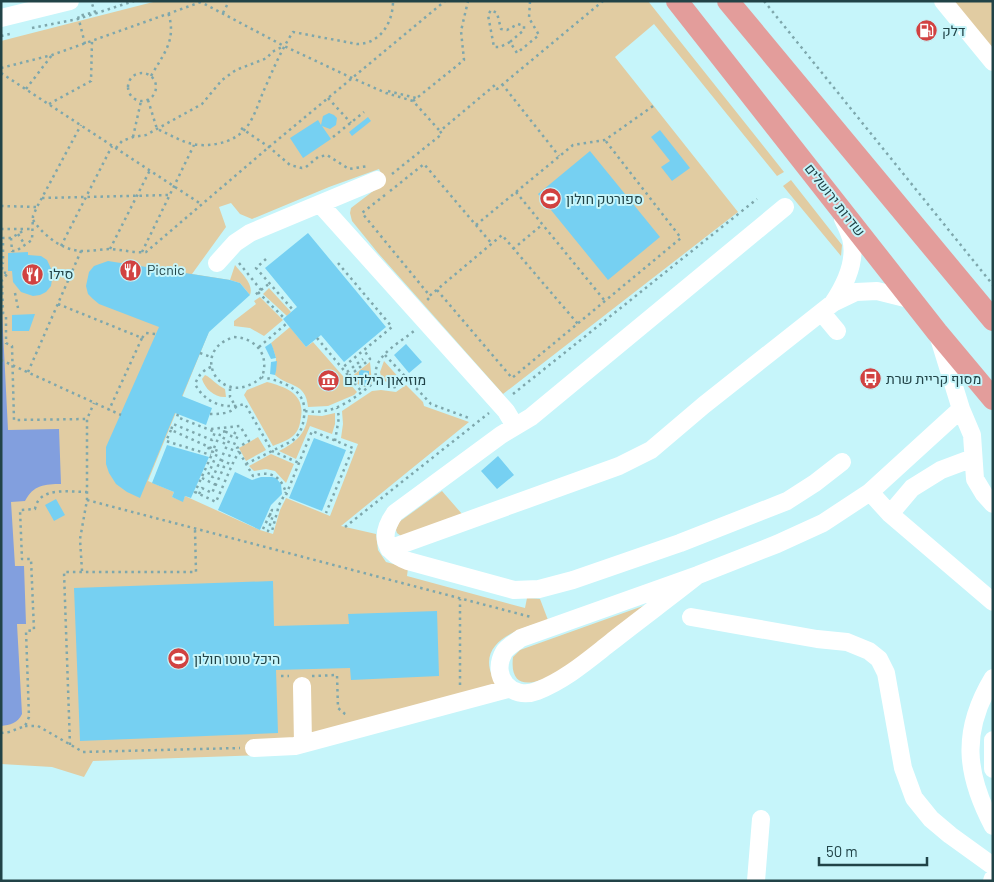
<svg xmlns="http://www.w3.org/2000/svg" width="994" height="882" font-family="Barlow,Heebo,sans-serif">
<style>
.green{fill:#e1cca2}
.water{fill:#829fde}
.building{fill:#76d0f2}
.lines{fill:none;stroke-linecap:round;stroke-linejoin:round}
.path{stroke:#7ea7ac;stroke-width:2.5;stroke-dasharray:2.5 4;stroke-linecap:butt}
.minor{stroke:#fff;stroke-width:18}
.major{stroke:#e39d9b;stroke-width:22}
.labels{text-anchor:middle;stroke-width:4;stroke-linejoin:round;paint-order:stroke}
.poi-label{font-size:14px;fill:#214347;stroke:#c6f5fa;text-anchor:start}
.street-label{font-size:14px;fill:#214347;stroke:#c6f5fa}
</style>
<rect width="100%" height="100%" fill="#c6f5fa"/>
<path class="green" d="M157,1h491l136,171 -7,4 -123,-152 -39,33 123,155 -235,182 -125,-141 -26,-32 -2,-8 1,-5 34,-26 -6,-13 -50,18 -77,32 -12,-5 -9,-11 -12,4 7,20 -34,47 38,6 5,-15c7,9 19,19 15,30l-10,-12 -10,-3 -82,201 26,11 -2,5 11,4 2,-5 75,34 13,4 7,-24 6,-12 44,18 28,-72 -17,-6 2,-14 -1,-13 30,-20 9,-1 15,2 10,-7 17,17 1,4 45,16 -128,104 35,8 2,16 8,12 22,6 -1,8 118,32 2,-10 13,1 8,21c-25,8 -71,19 -56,56 2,6 9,13 14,19l-217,59 -196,7 -9,16 -32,-10 -51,-3v-723z
M946,1h47v50z
M791,180l51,65 -1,11 -58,-70z
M269,288l22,24 -4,4 -24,-22z
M260,297l23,23 -19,16 -14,-8 -16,-2v-5l22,-17 -2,-3z
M290,327l16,20 7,-5 44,50 -3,3 -26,11 -20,1c-2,-25 -20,-20 -33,-32l1,-17 -5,-15z
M384,361l17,19c-10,6 -19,3 -21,-8z
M370,362l2,21 -5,4h-6l-10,-10z
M205,375c7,3 11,10 20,14l1,8c-11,1 -21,-8 -24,-18z
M267,382c19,5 38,12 34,35 -1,7 -2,13 -7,18 -5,5 -14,8 -21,11l-29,-51 3,-5z
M335,413v11l-3,10 -22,-8 -14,33 -17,-8c16,-8 27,-17 29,-36l14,1z
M258,437l8,13 -20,11 -7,-13z
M271,454l23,10 -8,19 -11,-12 -9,-2 -12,2 -5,-5z
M442,491l20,23 -61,22 -4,-3 -1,-3 3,-8z
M657,601c-17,13 -153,133 -144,56l7,-7z"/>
<path class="water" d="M1,292l7,138 51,-1 2,55c-16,0 -28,1 -36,17l-14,1 4,64h9l2,58h-9l5,90c-4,9 -12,11 -21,12z"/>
<path class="building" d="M329,113l5,2 3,3 -1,7 -6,4 -8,-3 9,13 -28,19 -13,-20 28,-18 3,5 2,-9z
M368,117l3,4 -19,15 -3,-4z
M660,130l30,38 -18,13 -11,-14 9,-6 -19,-24z
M590,151l70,86 -52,43 -70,-86z
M308,233l78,94 -42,35 -23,-27 -15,12 -23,-28 14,-12 -32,-39z
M28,252v3l13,1 6,4 6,13 -2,13 -5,6 -6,3 -7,1 -12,-4 -8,-10 -1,-11h-4v-18z
M108,261l122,19 10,3 10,12 -41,37 -27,64 30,12 -6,17 -31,-12 -35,85 -13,-6 -11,-8 -7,-11 -3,-9v-17l53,-120 -60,-23 -6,-5 -5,-5 -2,-8 3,-14 5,-6z
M35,314l-6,17h-17v-16z
M271,343l2,5 3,10 -5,1 -6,-12z
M406,344l16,18 -13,11 -15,-18z
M277,361l-1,10 -1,4 -5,-1 1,-12z
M361,370l8,1v15l-2,1 -8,-2v-13z
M314,438l32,12 -24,61 -33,-13z
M167,445l42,12 -18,41 -6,-2 -2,6 -11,-5 2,-5 -22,-9z
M498,456l16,19 -17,14 -16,-18z
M235,472l17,8 9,-3h11l4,1 5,6 1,10 -11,11 -11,25 -42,-20z
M56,499l9,16 -11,6 -9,-16z
M273,581l1,45 75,-2 -1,-10 89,-3 2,65 -88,4 -1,-12 -74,2 2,63 -198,8 -6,-153z"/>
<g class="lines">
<path class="path" d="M199,1l85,45 68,32 34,15 27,8 26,29
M764,1l229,284
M223,13l6,-12
M32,28l46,-9 56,-18
M1,36l9,-2
M510,42l-10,5h-6l-6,-32 3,-5 6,3 4,16 6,1 11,-6 6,2v4l-14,12 7,11 22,-18 -10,-17 1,-17
M85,44l-7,-28 17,-4 -4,-11
M1,68l51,-13 149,-53
M1,73l200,131
M128 87a14 14 0 1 1 28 0a14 14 0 1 1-28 0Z
M151,76c13,-23 26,-36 17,-64
M502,84l57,72
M26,89l26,-34
M388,91l28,7
M328,98l23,25
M148,100l9,29c12,5 23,12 35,15 14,3 34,0 45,-8 15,-9 20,-30 27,-46 9,-20 17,-40 29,-58l64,12c23,0 36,-21 36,-43
M413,101l51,-41 -3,-29 7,-30
M49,104l42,-23 1,-40
M241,128l28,19 21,18 12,3 4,-1 12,-10 9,-2 22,14 19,-3
M133,137l8,-36
M333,137l31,-25
M116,148l6,-7 11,-4 13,-2 56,-31 20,-24 14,-10 31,-12 5,-6 10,-5
M392,174l50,-40 -2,-3 55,-46 2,4 106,-88
M390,191l34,-27 68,80
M516,192l89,109
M385,195l-23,18 68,83
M42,198l128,-3
M1,206l36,1
M33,220c12,17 30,31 51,31 9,0 18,-2 27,-2 12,1 24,4 35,3l123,-105 176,-146
M476,225l97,-80 32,-5 48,-34
M1,229h31
M18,234l7,11
M11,238l1,13h4l16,-11 1,-24 4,-9 44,-82
M61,246l51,-100
M110,249l40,-79
M513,249l30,-25
M142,252l52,-107
M266,259l-10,9 37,42
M1,263h2v-25h8l12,-7v-2
M239,263l22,27 -6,5
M338,263l54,64 -50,41
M1,268l4,1v4h3l-6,7 1,33 3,3v27l6,3 2,74 73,-1
M261,290l9,-7
M437,290l75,88 169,-140 -76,-98
M258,292l26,26
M15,293l3,15
M429,300l-2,-2 75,-63 76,89
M58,304l84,34 -33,72
M234,337c22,1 36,18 28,40 -41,35 -75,-26 -28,-40z
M142,338l4,-5 10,1
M317,338l45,54
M259,347l27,-23
M200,353l11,4
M385,355l46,49 38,14
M1,360l120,55
M211,367c-9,4 -12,8 -16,17 10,19 29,26 50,20l27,47 27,12
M28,372l53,-121
M347,372l16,-13
M349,376l21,-17 -6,-9
M406,379c-9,11 -19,11 -29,2 -8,-23 21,-37 37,-50
M513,394l244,-195
M305,411c30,5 49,-13 71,-30
M178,414l-1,3 38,15 -3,8 -39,-16 -2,6 47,21 -10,24 5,2 20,-45 5,3 -10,24
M210,414c9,0 20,0 26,-7l-6,-10v-10
M211,429l29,-3 9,15 -12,7 16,28c17,-6 28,0 33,17
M171,430l-5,11 45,14
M227,431l-5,11 5,3
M335,441l4,-24 -2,-9
M209,447l-1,3 5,2 -18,40 21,10 16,-37
M214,448l7,-16 6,-1
M221,460l11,5 7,-14
M246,464l46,-23c8,-7 11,-14 12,-24 4,-27 -19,-35 -42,-40
M202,478l14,7
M199,494l3,-6 10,5 12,-26 -6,-2
M286,495l26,-64 41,17 -27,65
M87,500l444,117
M269,514l4,1 -5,16h4l7,-26 7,-13
M345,527l144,-114
M263,529l9,-19 5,1
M82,571l-2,-32 7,-39v-81l7,-16
M281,676h8
M312,676l25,-1 1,33 7,6 2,1
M460,685v-86
M25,726h13l45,26 157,-4
M1,733l8,-1 16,-6 4,-9 -3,-86 8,-1 -3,-71h-9l-2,-49 15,-1c4,-23 34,-17 52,-17
M70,745l-6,-173h132l-1,-42"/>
<path class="minor" d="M943,1l50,61
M1,18l69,-17
M320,204l186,207 9,15
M785,207l-254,210 -30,18 -106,78c-15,21 -13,38 13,48l106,29 25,-1 34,-9 107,-37 107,-42 28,-18 27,-21
M217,263l18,-20 15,-10 127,-53
M833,303c12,-18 24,-42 18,-65 -2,-6 -5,-13 -8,-19
M822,313l15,18
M939,338l22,71 -91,83 20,22 103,88
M961,409l11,26 3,44 9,15 9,10
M890,514l22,-26 29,-18 32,-12
M389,549l230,-83 32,-16 53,-45 129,-102 23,-11 21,-1 36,9
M698,575c-29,23 -59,45 -88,68 -23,18 -45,37 -73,48 -26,10 -47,-15 -33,-39 3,-5 12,-10 17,-14l177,-63 79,-31 46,-21 47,-31
M691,617l126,22 30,3 22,9 10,8 7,14 17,95 11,30 17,21 19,16 43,31
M993,678c-32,53 -28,95 0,148
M302,686l1,58
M993,740v29
M254,748l41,-2 213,-57
M756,881l5,-62
M992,881l1,-3"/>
<path class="major" d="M677,1l260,331 56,67
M728,1l265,319"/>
</g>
<defs>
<symbol id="fuel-disc" viewBox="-11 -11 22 22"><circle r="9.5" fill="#d14241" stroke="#c6f5fa"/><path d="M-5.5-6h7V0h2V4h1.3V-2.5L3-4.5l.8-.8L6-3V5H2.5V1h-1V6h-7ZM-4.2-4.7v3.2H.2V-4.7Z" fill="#fff"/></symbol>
<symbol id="stadium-disc" viewBox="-11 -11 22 22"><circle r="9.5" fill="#d14241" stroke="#c6f5fa"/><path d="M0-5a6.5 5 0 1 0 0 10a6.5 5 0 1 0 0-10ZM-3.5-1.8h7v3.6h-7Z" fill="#fff"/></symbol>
<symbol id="restaurant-disc" viewBox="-11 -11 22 22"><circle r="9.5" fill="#d14241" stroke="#c6f5fa"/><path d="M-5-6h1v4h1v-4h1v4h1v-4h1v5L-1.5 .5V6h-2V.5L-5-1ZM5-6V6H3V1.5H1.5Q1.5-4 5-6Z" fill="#fff"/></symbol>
<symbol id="bus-disc" viewBox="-11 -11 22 22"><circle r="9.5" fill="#d14241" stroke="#c6f5fa"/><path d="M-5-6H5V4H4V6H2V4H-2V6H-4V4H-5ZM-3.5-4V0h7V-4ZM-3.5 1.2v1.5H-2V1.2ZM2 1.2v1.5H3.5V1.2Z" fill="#fff"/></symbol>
<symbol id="museum-disc" viewBox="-11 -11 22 22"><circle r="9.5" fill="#d14241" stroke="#c6f5fa"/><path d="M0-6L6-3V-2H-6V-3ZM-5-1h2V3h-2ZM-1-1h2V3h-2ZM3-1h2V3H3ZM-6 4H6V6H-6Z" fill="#fff"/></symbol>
</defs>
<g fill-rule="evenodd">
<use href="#fuel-disc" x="914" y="18" width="25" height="25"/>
<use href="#stadium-disc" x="538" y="186" width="25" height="25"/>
<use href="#restaurant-disc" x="118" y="258" width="25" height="25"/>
<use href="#restaurant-disc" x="20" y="262" width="25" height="25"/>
<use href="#bus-disc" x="858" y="366" width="25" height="25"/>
<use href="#museum-disc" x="316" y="368" width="25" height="25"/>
<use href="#stadium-disc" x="166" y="646" width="25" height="25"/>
</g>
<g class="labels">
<g class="poi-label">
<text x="942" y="36">דלק</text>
<text x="566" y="204">ספורטק חולון</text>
<text x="147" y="275">Picnic</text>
<text x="49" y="279">סילו</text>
<text x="886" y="384">מסוף קריית שרת</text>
<text x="344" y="385">מוזיאון הילדים</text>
<text x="194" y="664">היכל טוטו חולון</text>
</g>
<g class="street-label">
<text transform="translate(835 200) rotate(52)" y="5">שדרות ירושלים</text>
</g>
</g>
<rect width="994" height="882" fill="none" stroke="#214347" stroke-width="5"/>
<path d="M819 857v8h108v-8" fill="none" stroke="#214347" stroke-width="2.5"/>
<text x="826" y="857" font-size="15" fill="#214347" stroke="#c6f5fa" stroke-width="4" paint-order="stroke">50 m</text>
</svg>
